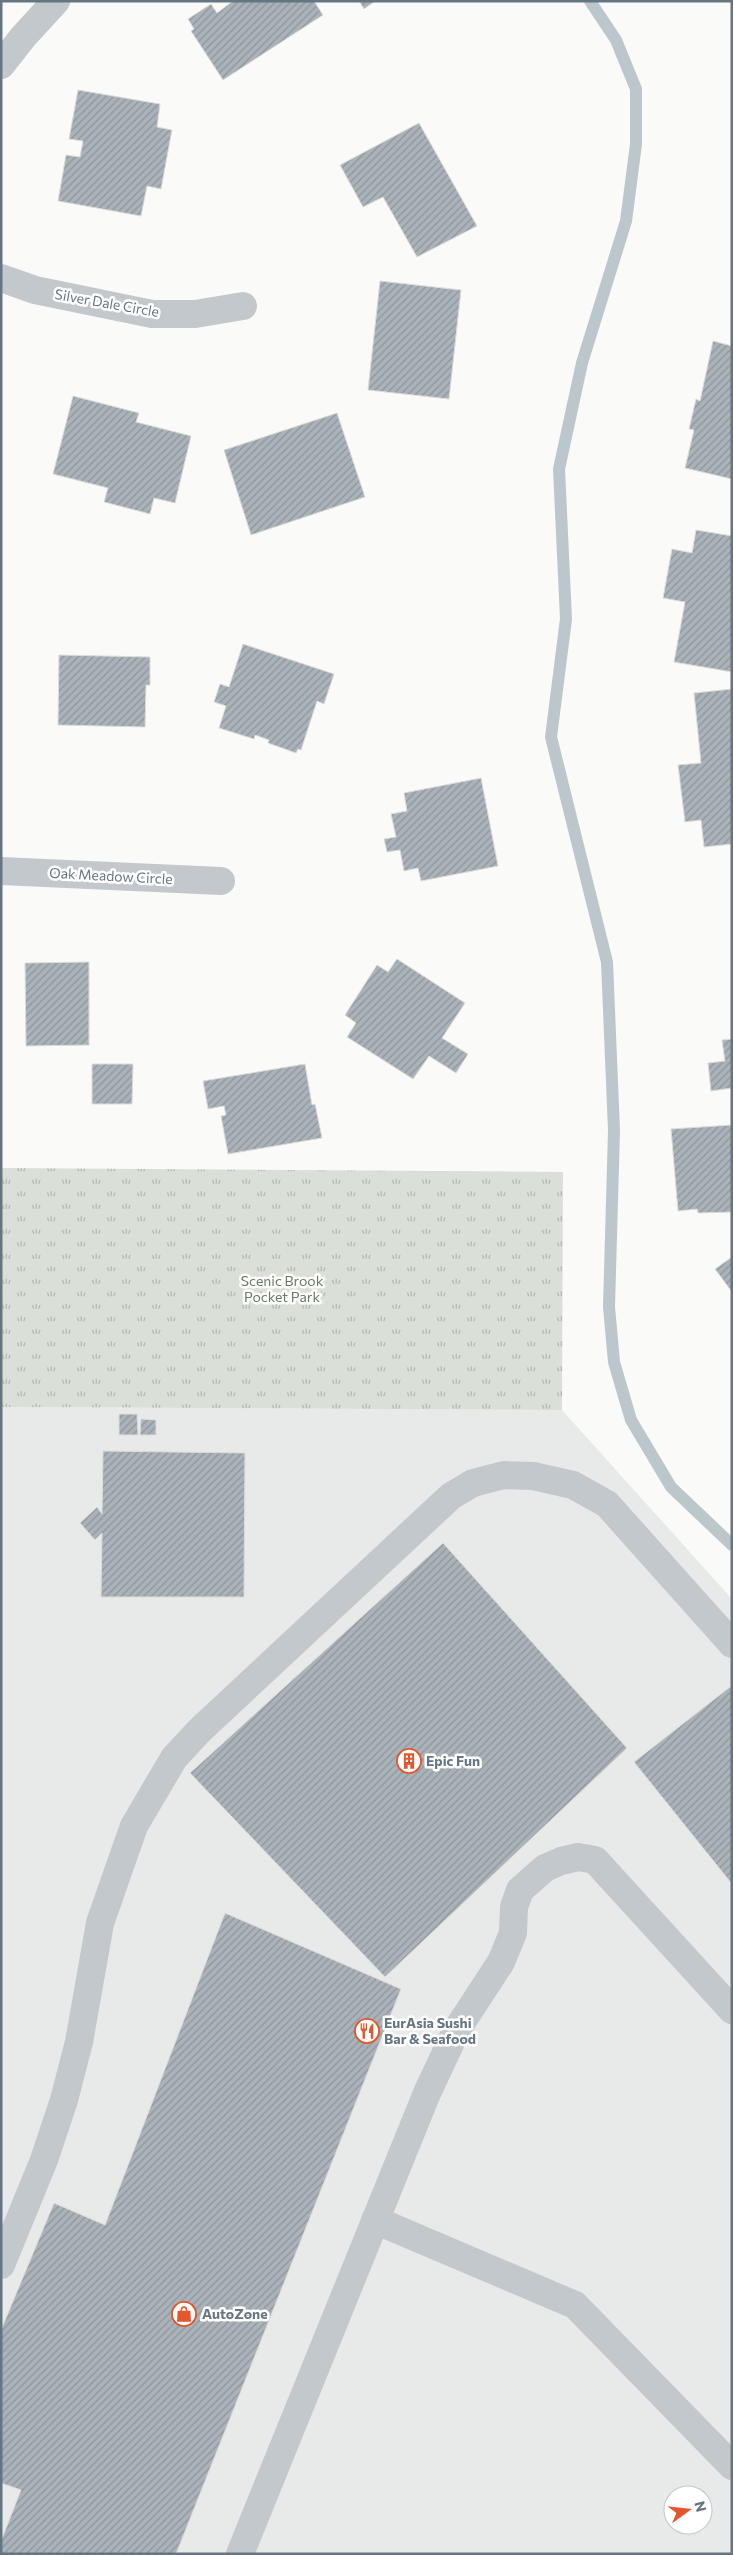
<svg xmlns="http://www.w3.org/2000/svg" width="733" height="2555" font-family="Commissioner,sans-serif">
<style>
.built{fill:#e8e9e9;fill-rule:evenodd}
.grass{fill:url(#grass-tufts)}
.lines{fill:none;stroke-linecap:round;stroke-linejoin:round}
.stream{stroke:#bbc7cb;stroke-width:12}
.building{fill:url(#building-hatch);stroke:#dcdcda}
.minor{stroke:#c3c8cc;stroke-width:28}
.labels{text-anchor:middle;stroke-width:5;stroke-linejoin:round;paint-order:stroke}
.street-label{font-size:14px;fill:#657683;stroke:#fff}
.park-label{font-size:14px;fill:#687a64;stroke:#fff}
.poi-label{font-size:14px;font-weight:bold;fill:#657683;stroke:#fff;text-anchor:start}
</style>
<defs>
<pattern id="grass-tufts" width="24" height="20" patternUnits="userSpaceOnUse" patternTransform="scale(1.25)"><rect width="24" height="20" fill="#dadfd7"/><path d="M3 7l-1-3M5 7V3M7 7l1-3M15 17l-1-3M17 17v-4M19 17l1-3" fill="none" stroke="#b4b9b4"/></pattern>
<pattern id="building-hatch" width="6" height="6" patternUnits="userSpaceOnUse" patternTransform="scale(1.25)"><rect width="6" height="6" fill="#aab3b9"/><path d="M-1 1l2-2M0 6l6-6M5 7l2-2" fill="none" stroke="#8e969c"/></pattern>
</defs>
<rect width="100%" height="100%" fill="#fafaf8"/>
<path class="built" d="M2,1407l560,3 170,189v955h-731zM673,2495h30v30h-30z"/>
<path class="grass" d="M2,1168l561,4 -1,238 -560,-3z"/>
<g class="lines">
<path class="stream" d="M590,1l26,39 20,49v55l-10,77 -44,142 -23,106 7,150 -15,118 56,225 7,168 -5,177 5,55 17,58 40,67 61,58"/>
</g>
<path class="building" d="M314,1l9,14 -100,65 -32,-49 3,-2 -6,-10 23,-15 6,9 16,-12z
M359,1h16l-11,8z
M78,90l82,14 -3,23 15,3 -11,59 -14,-3 -6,30 -83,-15 8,-46 14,2 3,-16 -14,-2z
M419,123l58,103 -60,31 -34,-60 -20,10 -23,-42z
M380,281l81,9 -12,109 -81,-9z
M713,341l19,5v133l-47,-11 9,-38 -5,-1 7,-30 4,2z
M73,396l66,17 -3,9 55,14 -16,67 -21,-5 -4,16 -46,-12 4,-14 -55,-14z
M337,413l28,84 -114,38 -27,-85z
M696,530l36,6v136l-58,-10 11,-60 -22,-4 9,-49 20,4z
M243,644l91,30 -10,30 -7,-3 -16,49 -3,-1 -2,4 -28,-10 1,-3 -14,-5 -1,4 -35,-11 7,-22 -12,-4 6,-18 9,3z
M59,655l91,2v28h-4l-1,42 -87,-2z
M732,689v155l-28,3 -3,-27 -16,2 -7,-57 23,-2 -7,-70z
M481,778l17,88 -77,15 -3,-13 -14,3 -4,-21 -13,2 -3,-13 12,-2 -5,-23 16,-3 -3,-18z
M397,959l68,44 -23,35 26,16 -12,19 -27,-17 -16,23 -66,-42 9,-14 -11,-8 32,-50 11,7z
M89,962v83l-63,1 -1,-83z
M732,1039v49l-21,3 -3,-28 17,-2 -3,-21z
M92,1064h41l-1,40h-40z
M305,1064l7,41 3,-1 7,34 -94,16 -7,-38 5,-1 -2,-9 -16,3 -5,-28z
M732,1125v87l-34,1 -1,-4 -19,2 -7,-82z
M732,1257v35l-17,-23z
M119,1414h18l1,21h-19z
M141,1419l15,1v15h-16z
M103,1451l142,2 -1,144h-143l1,-64 -7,7 -15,-17 17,-16 5,7z
M443,1543l184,205 -242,229 -195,-204z
M730,1687l2,2v195l-98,-122z
M225,1913l176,76 -225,565h-175v-13l20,-51 -20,-7v-153l53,-127 51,22z"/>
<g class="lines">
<path class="minor" d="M1,65l22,-28 33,-36
M1,278l34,12 117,24h43l48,-8
M1,871l220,10
M375,2220l200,85 157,161
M1,2265l43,-105 20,-60 15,-58 21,-119 34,-97 40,-68 25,-27 252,-235 22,-13 31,-8 29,1 40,9 34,19 125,140
M240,2554l187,-461 29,-62 45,-69 12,-29 1,-26 6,-17 25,-22 16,-7 17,-4 17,3 137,150"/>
</g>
<defs>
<symbol id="building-ring" viewBox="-11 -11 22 22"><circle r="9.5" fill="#fff" stroke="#e4572e" stroke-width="1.5"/><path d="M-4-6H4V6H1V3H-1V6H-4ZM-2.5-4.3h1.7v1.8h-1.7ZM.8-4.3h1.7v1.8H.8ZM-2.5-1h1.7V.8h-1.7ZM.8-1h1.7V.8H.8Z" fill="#e4572e"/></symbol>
<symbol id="restaurant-ring" viewBox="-11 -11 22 22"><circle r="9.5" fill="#fff" stroke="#e4572e" stroke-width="1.5"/><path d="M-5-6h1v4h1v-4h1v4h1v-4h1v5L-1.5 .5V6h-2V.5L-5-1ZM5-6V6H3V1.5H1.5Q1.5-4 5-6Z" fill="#e4572e"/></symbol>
<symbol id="shop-ring" viewBox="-11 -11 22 22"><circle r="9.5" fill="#fff" stroke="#e4572e" stroke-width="1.5"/><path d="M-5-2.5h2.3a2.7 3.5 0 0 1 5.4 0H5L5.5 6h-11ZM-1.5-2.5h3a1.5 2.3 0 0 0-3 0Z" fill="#e4572e"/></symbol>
</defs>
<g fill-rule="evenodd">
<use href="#building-ring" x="395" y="1747" width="28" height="28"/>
<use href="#restaurant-ring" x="353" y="2017" width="28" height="28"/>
<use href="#shop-ring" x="170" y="2300" width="28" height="28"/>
</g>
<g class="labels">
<g class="street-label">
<text transform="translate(107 303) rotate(10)" y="5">Silver Dale Circle</text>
<text transform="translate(111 876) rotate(3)" y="5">Oak Meadow Circle</text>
</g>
<g class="park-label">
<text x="282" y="1286">Scenic Brook<tspan x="282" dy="16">Pocket Park</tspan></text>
</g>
<g class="poi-label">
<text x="426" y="1766">Epic Fun</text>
<text x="384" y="2028">EurAsia Sushi<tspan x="384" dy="16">Bar &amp; Seafood</tspan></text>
<text x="202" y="2319">AutoZone</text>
</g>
</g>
<rect width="733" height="2555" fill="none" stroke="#657683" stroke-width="5"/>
<g transform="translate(688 2510) rotate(75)"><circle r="24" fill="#ffffff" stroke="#c1c8cd"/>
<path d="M0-4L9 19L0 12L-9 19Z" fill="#e4572e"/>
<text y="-8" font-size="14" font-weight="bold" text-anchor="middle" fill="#657683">N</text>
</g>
</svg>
